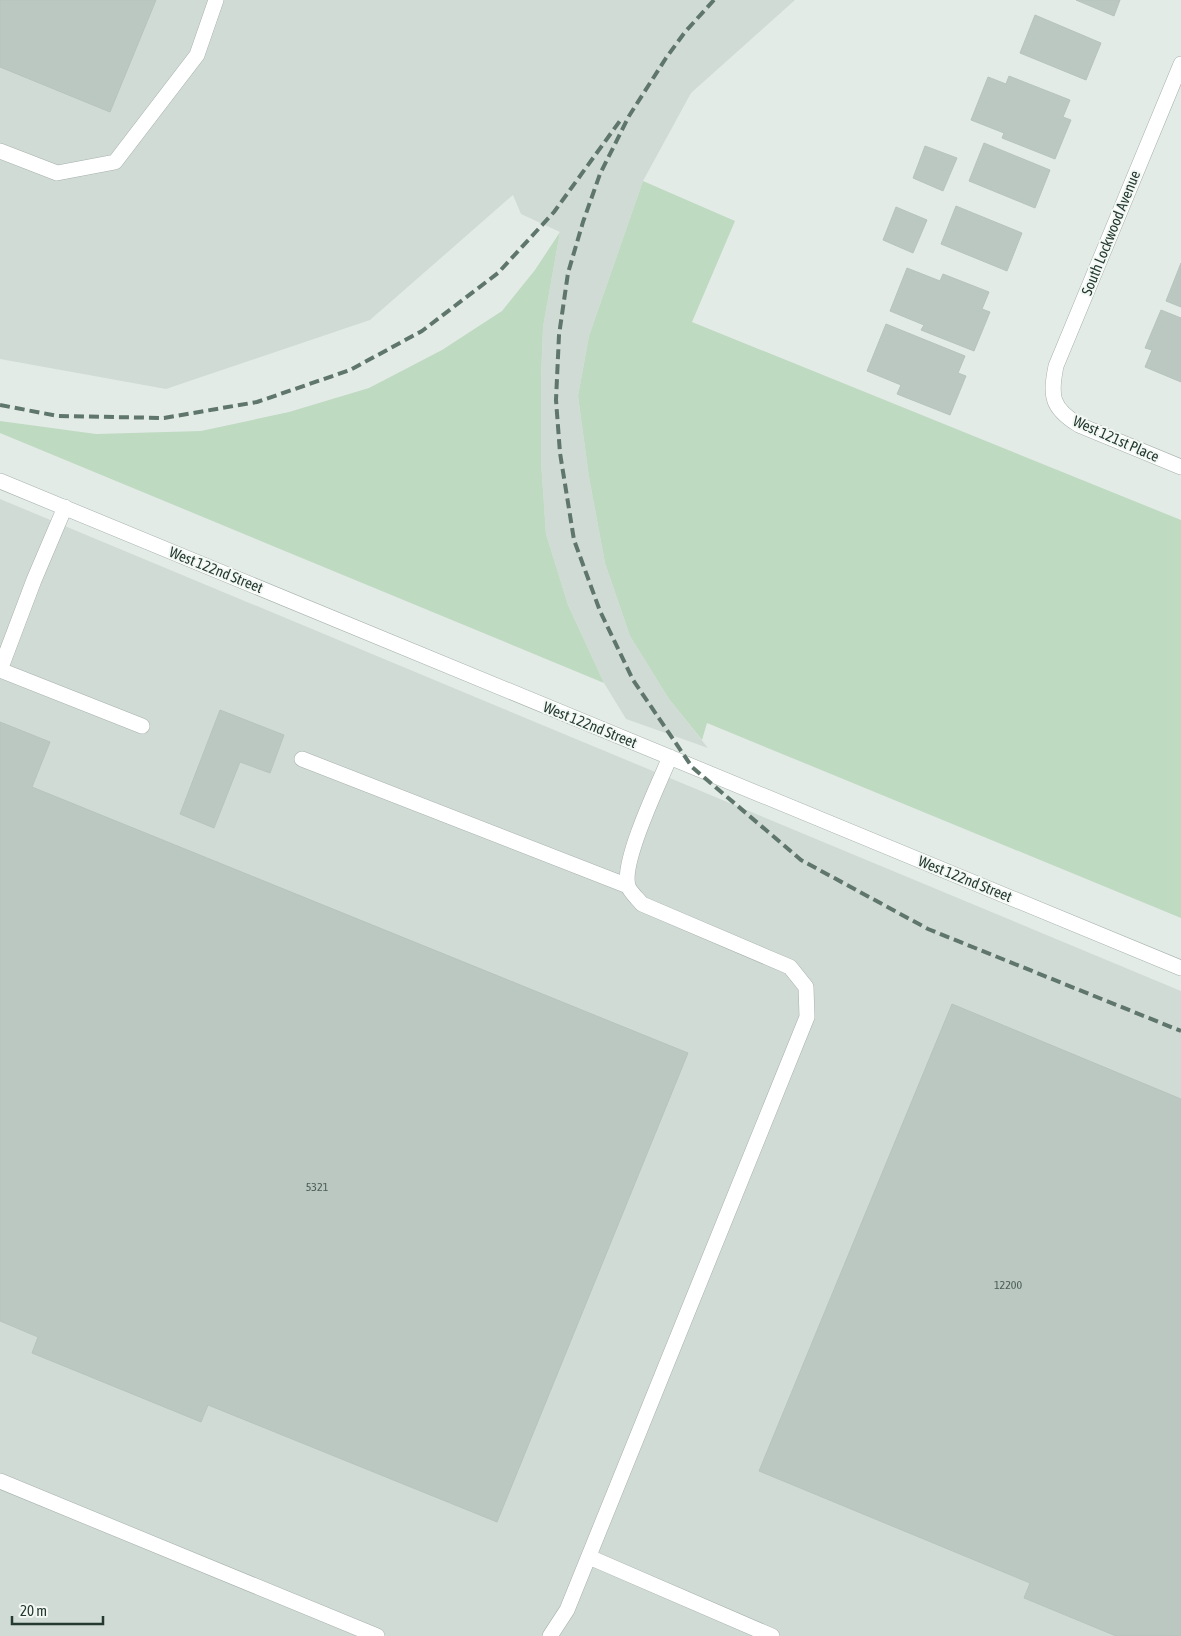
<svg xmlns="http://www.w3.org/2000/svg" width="1181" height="1636" font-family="'Asap Condensed',sans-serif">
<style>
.built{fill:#d1dbd5}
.green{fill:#bedac1}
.building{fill:#bbc8c2;stroke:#b6c4bc}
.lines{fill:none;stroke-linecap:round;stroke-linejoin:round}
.minor-casing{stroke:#a6b2ac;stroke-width:16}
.minor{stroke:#fff;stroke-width:15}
.rail{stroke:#5f766c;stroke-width:4;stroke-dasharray:10 5;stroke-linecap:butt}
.labels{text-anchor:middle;stroke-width:4;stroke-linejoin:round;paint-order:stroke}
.number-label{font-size:12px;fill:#4a5e55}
.street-label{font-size:15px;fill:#243a31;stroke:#f3f8f5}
</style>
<rect width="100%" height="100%" fill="#e3ebe6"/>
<path class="built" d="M0,0h795l-104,93 -48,88 -54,155 -11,60 11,81 16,86 25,73 39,63 39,49 -82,-29 -22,-36 -36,-78 -22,-71 -5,-73v-81l2,-53 17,-95 -39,-18 -8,-19 -143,125 -204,69 -166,-30z
M0,499l1181,492v645h-1181z"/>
<path class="green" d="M643,181l92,40 -43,101 489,198v398l-474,-195 -5,17 -33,-41 -39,-63 -25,-73 -16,-86 -11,-81 11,-60z
M560,232l-17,95 -2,53v81l5,73 22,71 36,78 -604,-250v-12l96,13 105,-3 88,-19 80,-24 73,-38 60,-39 33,-41z"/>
<path class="building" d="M0,0h156l-46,112 -110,-45z
M1076,0h44l-6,16z
M1035,15l66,28 -15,37 -66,-27z
M1009,76l61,24 -7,17 8,3 -16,39 -53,-21 2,-5 -33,-13 17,-43 18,7z
M984,143l66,27 -15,38 -66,-27z
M925,146l32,12 -14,33 -30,-13z
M956,206l66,27 -15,38 -66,-27z
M896,207l31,13 -14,33 -30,-13z
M1181,263v44l-15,-6z
M907,268l33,13 3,-7 46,18 -7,17 8,3 -16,39 -53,-21 3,-5 -34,-14z
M1161,310l20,8v64l-36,-15 7,-17 -7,-2z
M886,324l79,32 -7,17 8,3 -16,39 -53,-21 4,-9 -34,-14z
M220,710l64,25 -14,38 -30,-11 -26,66 -34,-14z
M0,722l50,20 -18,45 656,266 -191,469 -289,-117 -7,17 -169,-69 6,-16 -38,-16z
M952,1004l229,95v537h-65l-92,-38 6,-15 -271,-112z"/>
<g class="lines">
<defs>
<path id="minor" d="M1181,64l-125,302c-6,30 -5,42 23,59l102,42
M0,151l57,22 58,-11 82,-107 19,-55
M0,481l1181,487
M65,507l-31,73 -34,90 142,56
M302,759l326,127
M0,1481l377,155
M589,1557l183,79
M550,1636l17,-26 240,-593 -1,-30 -16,-20 -148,-63c-4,-5 -12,-12 -14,-18 -7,-24 31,-103 42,-129"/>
</defs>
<use href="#minor" class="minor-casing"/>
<use href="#minor" class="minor"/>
<path class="rail" d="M714,0l-29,32 -19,26 -37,58 -29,58 -17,48 -15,51 -9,62 -3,65 4,53 14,87 26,71 33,69 59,87 109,93 127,69 253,102
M0,405l58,11 106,2 93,-16 93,-32 72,-39 76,-58 56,-61 68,-94"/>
</g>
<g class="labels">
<g class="number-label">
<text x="317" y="1191">5321</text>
<text x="1008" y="1289">12200</text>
</g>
<g class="street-label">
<text transform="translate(1111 233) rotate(-68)" y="5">South Lockwood Avenue</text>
<text transform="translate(1116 439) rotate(24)" y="5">West 121st Place</text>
<text transform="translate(216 570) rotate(22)" y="5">West 122nd Street</text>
<text transform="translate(590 725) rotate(22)" y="5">West 122nd Street</text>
<text transform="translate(965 879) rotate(22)" y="5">West 122nd Street</text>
</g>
</g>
<path d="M12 1616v8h91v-8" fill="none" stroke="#243a31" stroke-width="2.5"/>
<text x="20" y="1616" font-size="15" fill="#243a31" stroke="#f3f8f5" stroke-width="4" paint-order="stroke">20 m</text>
</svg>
